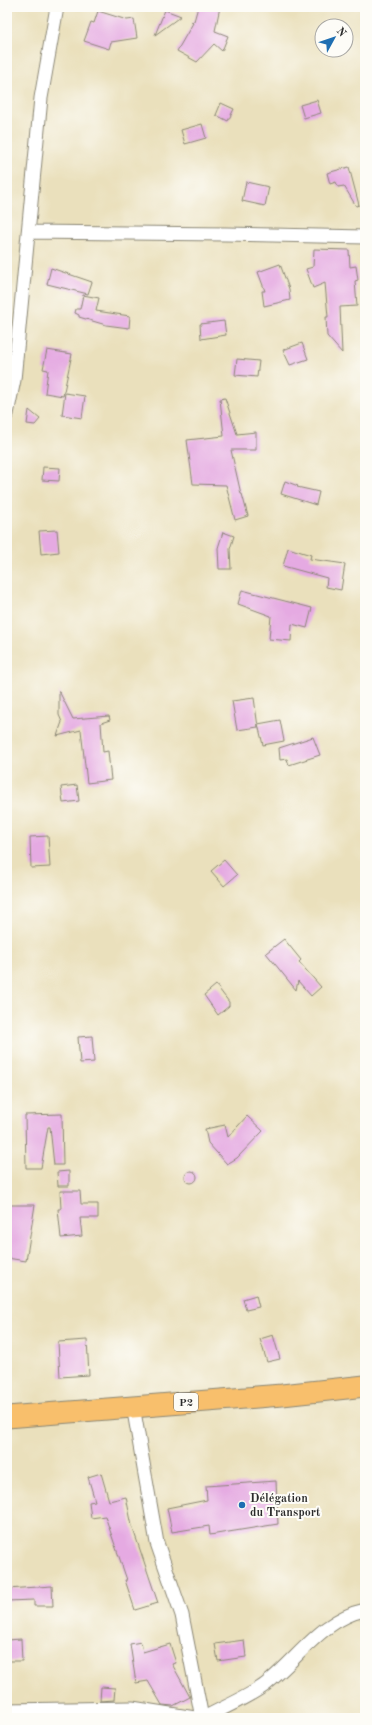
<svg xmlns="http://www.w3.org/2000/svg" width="372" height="1725" font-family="'Old Standard TT',serif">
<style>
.building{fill:#e5aae2}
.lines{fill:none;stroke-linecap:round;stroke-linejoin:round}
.street-casing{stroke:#8a8674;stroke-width:15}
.primary-casing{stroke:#8a8674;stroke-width:23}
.street{stroke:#fff;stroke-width:13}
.primary{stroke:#f8bf6c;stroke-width:21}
.poi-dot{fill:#1f6fb2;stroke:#fdfcf7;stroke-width:1.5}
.labels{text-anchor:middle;stroke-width:4;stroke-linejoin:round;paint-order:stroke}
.shield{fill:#fdfcf7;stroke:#6a6a68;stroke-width:1}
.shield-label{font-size:11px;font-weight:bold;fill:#2b2b2b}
.poi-label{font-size:12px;font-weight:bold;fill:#2b2b2b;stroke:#fdfcf7;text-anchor:start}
</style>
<rect width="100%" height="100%" fill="#fdfcf7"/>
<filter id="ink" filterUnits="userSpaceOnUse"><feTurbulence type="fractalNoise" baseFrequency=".025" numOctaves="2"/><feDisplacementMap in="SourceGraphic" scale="8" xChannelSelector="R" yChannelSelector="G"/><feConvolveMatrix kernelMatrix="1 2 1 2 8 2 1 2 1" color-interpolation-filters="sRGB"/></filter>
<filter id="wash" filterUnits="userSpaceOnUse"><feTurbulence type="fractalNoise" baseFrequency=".012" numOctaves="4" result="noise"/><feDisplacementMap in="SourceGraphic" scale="16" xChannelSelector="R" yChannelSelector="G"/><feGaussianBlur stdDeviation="0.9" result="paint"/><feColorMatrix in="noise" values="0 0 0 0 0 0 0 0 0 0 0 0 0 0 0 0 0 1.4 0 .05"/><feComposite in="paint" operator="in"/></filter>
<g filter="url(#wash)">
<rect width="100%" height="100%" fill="#eae0bc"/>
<g id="blocks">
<path class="building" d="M198,7h22l-5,24 13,5 -6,15 -8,-7 -17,18 -20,-11 16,-28 -2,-1 3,-1z
M165,10l16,6 -26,19z
M98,11l29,9 7,-1 3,19 -26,4 -2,7 -25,-8 7,-19 3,1z
M317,100l4,13 -17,5 -4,-13z
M221,103l13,6 -6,12 -12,-6z
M202,124l4,14 -21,6 -4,-14z
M349,167l10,38 -3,1 -12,-20 -6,1 -2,-5 -6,2 -3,-11z
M246,182l23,5 -4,19 -23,-5z
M314,249l35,1 1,17 6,-1 2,14 -3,1 2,25 -17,1 2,46 -15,-17 -1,-19h2l-3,-34 -12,5 -7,-19 7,-2z
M280,264l9,25 1,11 -26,6 -2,-15h3l-7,-19z
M51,268l41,14 -4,12 -41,-10z
M83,295l16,3 -3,13 34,5 -1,12 -23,-3 -27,-8v-2l-4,-2 1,-4h4z
M224,321l2,14 -25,4 -1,-15z
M302,343l6,16 -18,6 -7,-15z
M47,350l25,4 -9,42 -18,-3 3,-23 -5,-1z
M237,359l22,2 -2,16 -22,-2z
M65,393l20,3 -3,22 -20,-3z
M225,398l12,36 19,-2v18h-25l10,44h1l6,22 -13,4 -9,-35 -33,-1 -6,-44 37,-4 -4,-37z
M29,410l11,9 -5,6 -8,-1z
M43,467l17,1 -1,13 -17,-1z
M285,481l13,5 -1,1 22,5 -3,13 -35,-11z
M57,530l2,22 -18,2 -2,-23z
M223,532l11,4 -4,13 1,20h-12l-1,-21z
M288,548l23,7 -1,4 35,5 -4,26 -15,-3 1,-9 -44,-12z
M242,590l70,18 -5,20 -15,-4 -1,17 -22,-2 2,-23 -33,-12z
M59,691l14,28 36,-3 1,4 -9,3 2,29 5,-1 3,29 -24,3 -6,-53 -24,6 5,-14 -3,-7z
M254,698l4,29 -21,3 -5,-29z
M280,720l4,21 -21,4 -5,-21z
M313,737l7,18 -31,10 -2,-6 -7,1 -1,-12z
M77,785l2,16 -16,2 -2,-16z
M48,836l2,31 -19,1 -1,-31z
M224,860l13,15 -13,11 -13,-15z
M284,939l17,21 -2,2 22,25 -10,9 -13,-15 -2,9 -30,-37z
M216,985l13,17v4l-11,9 -14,-20z
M92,1036l2,26 -14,1 -2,-26z
M62,1114l1,51h-9l-4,-38h-2l-7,41h-15l-1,-53z
M247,1116l16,15 -26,27 -10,6 -19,-21 -3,-14 20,-4 3,12z
M185 1177a6 6 0 1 1 12 0a6 6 0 1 1-12 0Z
M69,1171v15h-11l-1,-14z
M60,1191h20l1,13h17v14h-18l2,18 -21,2 -3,-29h3z
M7,1205h28l-9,56 -19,-3 2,-18 -2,-1z
M256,1295l3,12 -13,3 -3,-11z
M273,1335l7,24 -13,3 -7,-23z
M87,1340l2,35 -29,2 -2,-35z
M101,1473l8,28 17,-4 6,29 26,77 -23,7 -10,-30h2l-22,-64 -14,2 -2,-16 6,-1 -7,-24z
M276,1481l2,43 -68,11 -1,-9 -37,6 -5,-24 40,-8 -1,-14z
M52,1586l1,20h-19v-6l-27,1v-12z
M21,1639l1,22h-15v-21z
M244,1640l2,17 -28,4 -3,-17z
M141,1642l2,10 27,-8 6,19 -4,1 18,33 -17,9 -11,-1 -14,-24 -12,2 -6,-39z
M101,1687l14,1 -1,12 -14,1z"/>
</g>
</g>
<g filter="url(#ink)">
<use href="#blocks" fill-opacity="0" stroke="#8a8674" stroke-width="1"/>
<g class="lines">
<defs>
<path id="street" d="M28,232l199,2 138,3
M7,414l7,-34 27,-282 16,-91
M133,1406l24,137 25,72 20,103
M7,1710l125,-2 63,10
M204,1718c20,-11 45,-21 62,-34 33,-26 56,-65 99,-74"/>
<path id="primary" d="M7,1417l275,-22 83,-9"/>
</defs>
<use href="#street" class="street-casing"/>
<use href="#primary" class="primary-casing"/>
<use href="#street" class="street"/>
<use href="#primary" class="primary"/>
</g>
</g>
<circle class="poi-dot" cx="242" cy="1505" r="4"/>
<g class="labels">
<rect class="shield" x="174" y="1393" width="24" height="18" rx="3"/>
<g class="shield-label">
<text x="186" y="1406">P2</text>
</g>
<g class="poi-label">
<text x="250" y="1502">Délégation<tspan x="250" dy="14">du Transport</tspan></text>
</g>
</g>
<rect width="372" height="1725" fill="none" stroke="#fdfcf7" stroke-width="24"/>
<g transform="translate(334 38) rotate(50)"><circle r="19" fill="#fdfcf7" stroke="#a9a8a5"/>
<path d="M0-3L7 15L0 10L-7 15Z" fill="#1f6fb2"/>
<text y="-6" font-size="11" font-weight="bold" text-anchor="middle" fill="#2b2b2b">N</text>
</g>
</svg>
